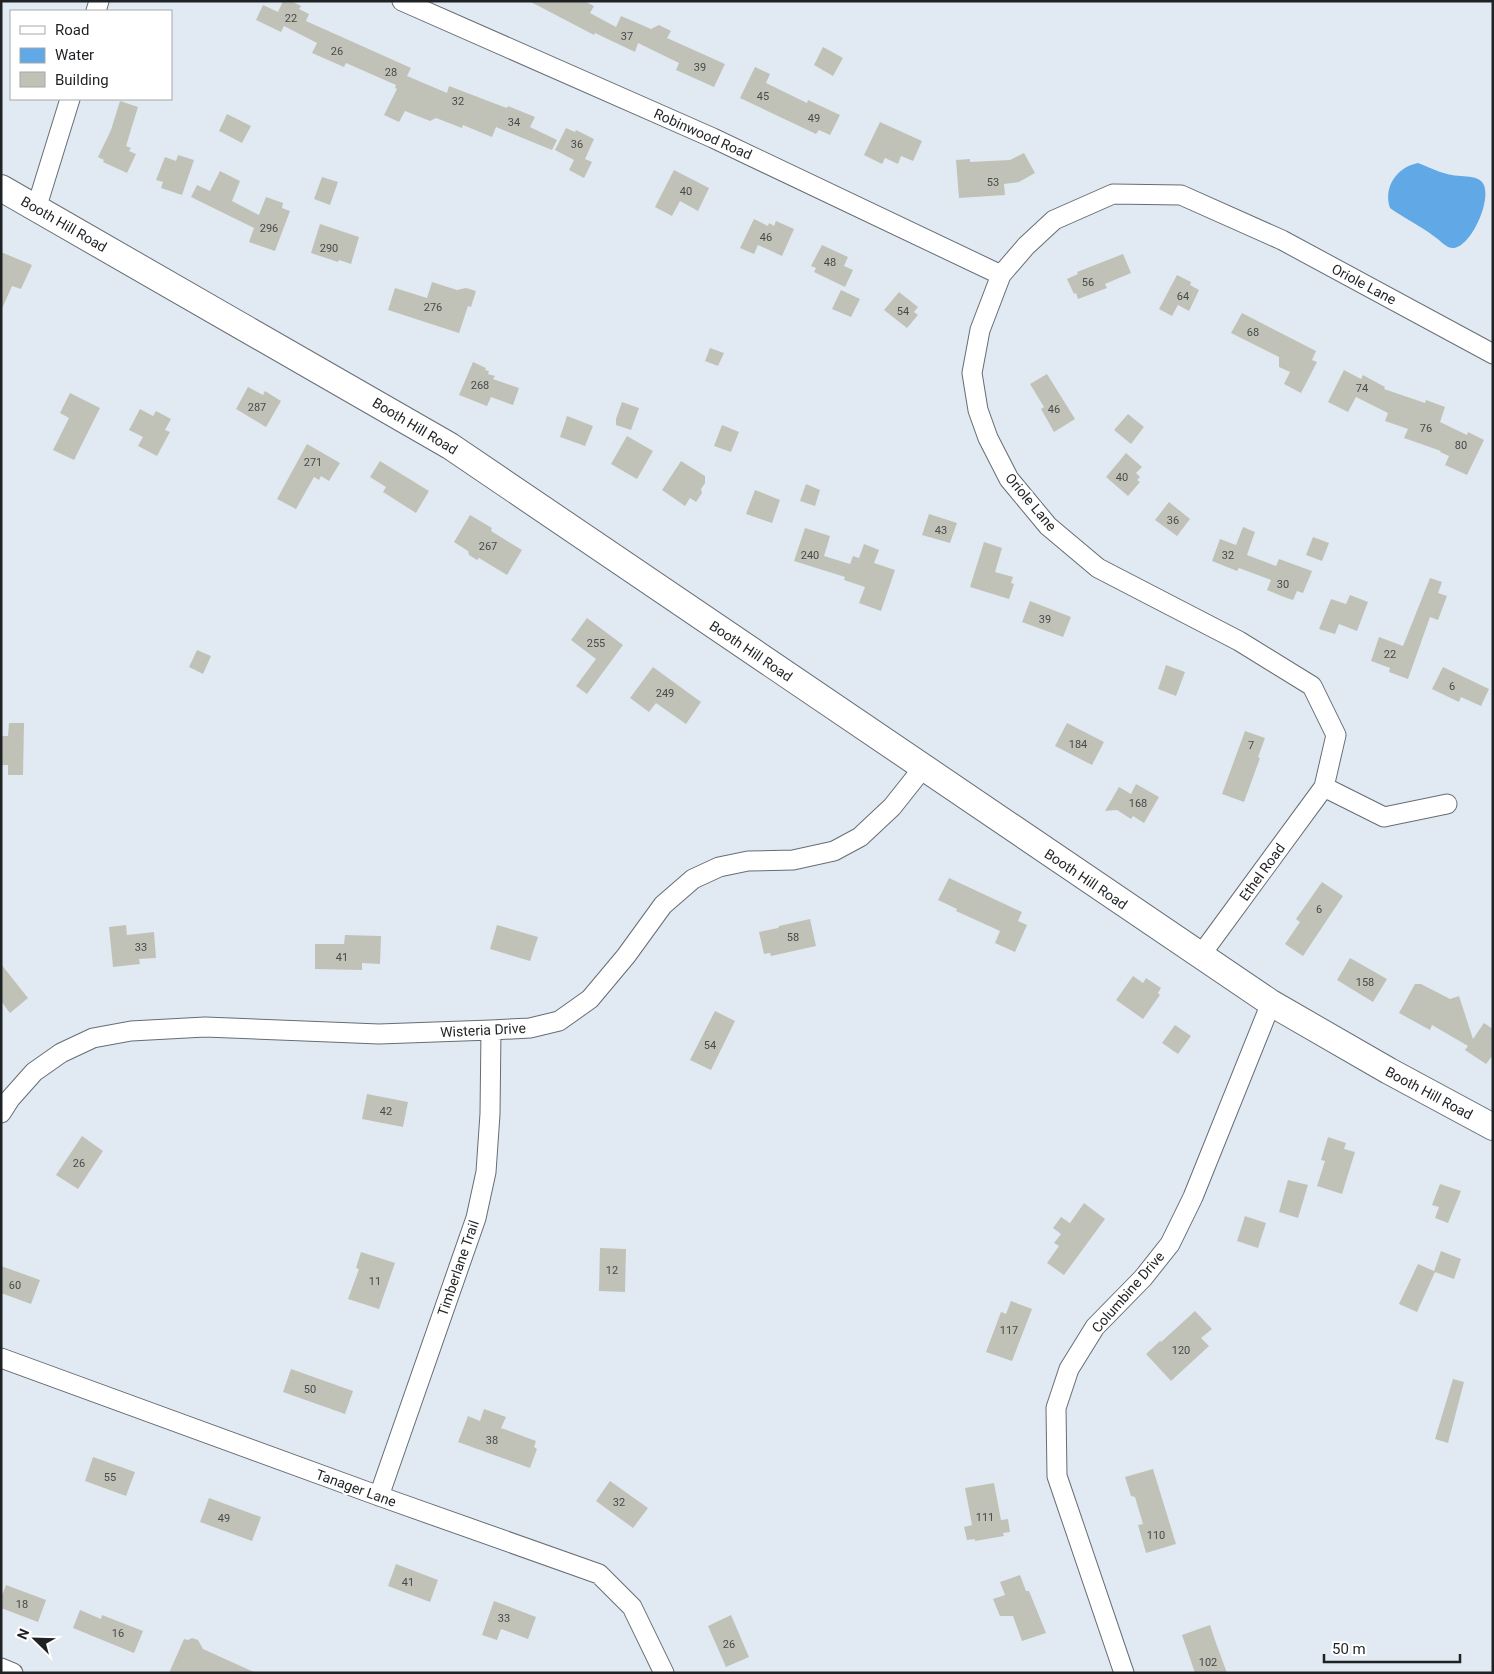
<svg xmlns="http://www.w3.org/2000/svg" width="1494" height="1674" font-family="Roboto,sans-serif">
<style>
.water{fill:#60a9e6}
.building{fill:#c1c2b7}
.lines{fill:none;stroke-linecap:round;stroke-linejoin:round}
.street-casing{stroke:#666d74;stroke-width:21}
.secondary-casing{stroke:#666d74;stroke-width:28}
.street{stroke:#fff;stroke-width:19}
.secondary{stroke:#fff;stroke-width:26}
.labels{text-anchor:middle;stroke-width:4.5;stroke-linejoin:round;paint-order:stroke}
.number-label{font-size:11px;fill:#484a4a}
.street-label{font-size:14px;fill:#1f2225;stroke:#fff}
</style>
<rect width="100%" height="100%" fill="#e1eaf2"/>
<path class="water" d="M1418,163c16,6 25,12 43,13 8,1 15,0 21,6 12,14 -10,64 -28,66 -7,1 -13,-7 -19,-11 -14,-11 -31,-19 -45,-29 -7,-21 7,-41 28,-45z"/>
<path class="building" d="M283,1h8l10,5 -2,3 10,5 -3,7 105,47 -4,8 40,17 2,-7 47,18 11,4 1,-2 27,11 -5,10 27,13 -5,10 -56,-23 -4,10 -29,-12 -1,3 -26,-10 -6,3 -25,-10 -6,11 -15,-7 13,-26 -2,-1 1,-3 -50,-22 -2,4 -32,-14 5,-10 -33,-17 -3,6 -25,-12 7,-15 15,7z
M529,1h55l10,5 -4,7 26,14 5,-11 30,13 8,-4 12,6 -4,7 58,26 -11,23 -38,-17 3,-7 -41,-20 -3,9 -40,-19 -1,2z
M823,47l20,11 -10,18 -19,-11z
M755,67l15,7 -4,9 41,20 1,-3 32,15 -10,20 -11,-5 -3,4 -76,-36z
M120,101l18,6 -12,39 5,2 -2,3 7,3 -9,19 -24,-11 1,-2 -6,-3 13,-27z
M227,114l24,12 -9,17 -23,-12z
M880,122l42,19 -9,20 -12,-5 -3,8 -13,-6 -3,6 -18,-9z
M566,128l9,4 1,-2 18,9 -9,20 7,3 -8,16 -15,-8 5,-10 -19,-10z
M1024,153l11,20 -16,9 -15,2 1,11 -46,3 -3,-38 14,-1v3l40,-2z
M178,155l16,5 -12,35 -21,-7 2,-6 -7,-2 9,-23 11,4z
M674,170l35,18 -11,23 -18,-10 -8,15 -17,-9z
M220,171l20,10 -8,20 27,14 7,-18 17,6 -1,5 8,3 -15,40 -26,-9 5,-14 -63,-31 6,-12 13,6z
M322,177l16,5 -8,23 -16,-6z
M754,219l14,7 1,-3 5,3 2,-5 18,8 -12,27 -24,-11 -4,9 -14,-6z
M320,224l39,13 -8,27 -12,-4 -1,2 -27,-9z
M822,245l26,12 -4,9 9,4 -8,17 -31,-15 2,-4 -5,-2z
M1,252l31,13 -11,24 -9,-3 -11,25z
M1123,254l8,19 -26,11 2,4 -29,11 -2,-6 -2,1 -7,-15 11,-5 -1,-2z
M1177,275l14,7 -1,3 9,5 -10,21 -11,-6 -6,11 -13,-7z
M432,282l25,8 9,-2 10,3 -5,16 -3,-1 -9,27 -71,-23 7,-22 32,10z
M841,290l19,9 -9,18 -19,-8z
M899,292l19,15 -4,5 4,3 -11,13 -23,-18z
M1242,313l74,38 -4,9 5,2 -16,31 -17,-9 6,-12 -11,-5v-10l-48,-24z
M710,348l14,5 -6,13 -13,-5z
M473,362l13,6 -1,2 4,1 -1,3 7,2 -2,3 26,9 -6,17 -22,-8 -4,9 -28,-11z
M1344,370l17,9 2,-4 22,12 -1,2 41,14 1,-3 19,7 -5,15 27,13 1,-3 16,8 -17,35 -22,-10 4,-9 -9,-4 1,-1 -37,-13 4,-9 -23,-8 3,-8 -32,-16 -8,15 -20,-10z
M1047,374l28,45 -21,13 -13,-23 3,-2 -14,-23z
M248,387l15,8 2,-4 16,10 -15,26 -30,-18z
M70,393l30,15 -26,52 -21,-10 16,-32 -9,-5z
M622,402l17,6 -8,22 -15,-5v-6z
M140,409l13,7 3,-5 15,8 -6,11 5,2 -13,24 -19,-10 5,-9 -14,-7z
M1128,414l16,13 -13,17 -17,-14z
M567,416l26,10 -8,20 -25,-9z
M722,425l17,7 -8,20 -17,-6z
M627,436l26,15 -16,28 -26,-15z
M307,444l33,19 -11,18 -8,-5 -2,4 -5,-3 -18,32 -19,-10z
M1126,453l16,14 -6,6 4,4 -3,3 3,2 -12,14 -22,-19z
M380,461l49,30 -13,22 -33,-21 3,-5 -16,-10z
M681,461l24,15v7l-4,6 1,4 -6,9 -6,-4 -5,8 -23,-16z
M806,484l14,6 -5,16 -15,-5z
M755,490l25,10 -8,23 -26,-9z
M1169,502l21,17 -13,17 -22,-16z
M929,514l28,9 -7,20 -28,-8z
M470,515l22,13 -1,3 31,19 -15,25 -28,-17 -2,2 -8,-5 -1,-4 -14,-9z
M1243,527l12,5 -8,23 29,11 3,-7 33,12 -9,22 -6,-2 -4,9 -9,-3 -17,-7 4,-10 -32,-12 -2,3 -25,-10 8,-22 16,6z
M805,528l25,8 -6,20 26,8 3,-8 6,2 5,-14 15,6 -5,13 21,7 -14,41 -22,-8 6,-16 -21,-7 1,-3 -51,-16z
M1313,537l16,6 -7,18 -16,-6z
M984,542l18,6 -7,24 18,5 -2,6 3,1 -5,15 -39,-12z
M1430,578l12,4 -4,11 9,3 -9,24 -8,-3 -22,62 -19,-7 1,-4 -19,-7 8,-24 24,9z
M1350,595l18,7 -11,29 -18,-7 -4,10 -16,-5 12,-30 15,5z
M1030,601l41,16 -8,20 -41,-15z
M587,618l36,27 -36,49 -11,-8 20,-27 -25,-19z
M197,650l14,6 -8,18 -14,-7z
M1166,665l19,7 -9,24 -18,-7z
M653,667l48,35 -15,22 -30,-21 -7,9 -19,-14z
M1443,667l46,22 -8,17 -20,-9 -2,5 -27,-13z
M9,723h15l-1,52h-15v-10h-7v-29h7z
M1067,723l37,19 -12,23 -37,-19z
M1245,731l20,7 -7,19 2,1 -16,44 -22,-8z
M1136,784l23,13 -15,26 -11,-7 -2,3 -14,-9 -12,1 14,-24 12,7z
M949,878l73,34 -4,9 9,4 -12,27 -20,-9 5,-12 -44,-20 1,-2 -19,-9z
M1322,882l21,14 -40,60 -18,-12 15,-22 -4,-3z
M810,919l6,27 -45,10 -1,-3 -6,1 -5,-22 19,-4 1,-2z
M126,925l1,10 27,-3 2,26 -17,1 1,5 -27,3 -4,-40z
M497,925l41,12 -8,24 -40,-12z
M345,935l36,1 -1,28 -18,-1v7l-47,-1v-25h29z
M1350,958l37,21 -14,23 -36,-22z
M1,964l27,34 -18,15 -9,-12z
M1133,976l10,7 3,-5 15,10 -3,5 2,2 -17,24 -27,-19z
M1415,984h6l29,15 9,-3 14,43 11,-16 9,6v26l-7,9 -21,-14 3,-4 -36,-21 -2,5 -31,-17z
M715,1011l20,10 -24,49 -21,-10z
M1175,1025l16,11 -13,18 -16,-11z
M367,1094l41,8 -5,25 -41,-8z
M82,1136l21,15 -25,38 -22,-14z
M1328,1137l18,6 -2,6 11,3 -13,42 -25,-8 8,-25 -4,-1z
M1288,1180l20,5 -10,33 -19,-6z
M1440,1184l21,7 -13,32 -13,-5 4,-11 -7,-2z
M1084,1203l21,16 -41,56 -17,-12 12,-17 -5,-3 7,-9 -8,-6 8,-11 9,6z
M1245,1216l21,7 -8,25 -21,-7z
M600,1248l26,1 -1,43 -26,-1z
M1441,1251l20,8 -7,20 -19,-7 -18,40 -18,-8 19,-40 16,7z
M361,1252l34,11 -16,46 -31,-10 11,-30 -3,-1z
M1,1266l39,14 -9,24 -30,-11z
M1011,1301l21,8 -20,52 -26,-9 15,-40 5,2z
M1195,1311l17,18 -11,9 8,8 -38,35 -25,-27 14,-13 1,1z
M291,1369l62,22 -8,23 -62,-22z
M1453,1379l11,3 -16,61 -13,-4z
M484,1409l22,8 -5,11 35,13 -2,6 3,2 -7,19 -72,-26 10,-26 12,5z
M93,1457l42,15 -9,24 -41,-15z
M1153,1469l23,75 -30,9 -8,-28 5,-1 -8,-27 -4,-1 -6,-19z
M610,1481l38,27 -15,20 -37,-27z
M994,1483l7,37 7,-1 2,13 -7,1 1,3 -29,5v-2l-8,1 -3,-13 8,-2 -7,-37z
M209,1498l52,19 -9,24 -52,-19z
M396,1564l42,16 -8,22 -42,-16z
M1020,1575l6,16h3l17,42 -24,8 -9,-25h-13l-7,-17 12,-4 -5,-13z
M6,1585l40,15 -8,22 -37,-14v-10z
M494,1601l42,16 -8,22 -27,-10 -4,11 -15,-5z
M80,1610l21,9 1,-4 41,16 -9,22 -61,-25z
M731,1615l18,42 -23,10 -18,-41z
M1210,1625l6,18 11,30h-32l-13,-38z
M192,1638l6,2 5,9 53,24h-87l15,-34 4,1z"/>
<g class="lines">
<defs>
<path id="street" d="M402,1l311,137 288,137
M96,11l3,-10
M36,209l34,-110
M1324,787l60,30 63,-13
M1200,956l124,-169 12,-52 -24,-49 -73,-45 -141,-73 -50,-42 -39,-47 -21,-41 -10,-28 -6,-37 8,-43 21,-55 25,-29 28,-26 59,-26 68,1 101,45 211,114
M1,1113l9,-14 24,-27 27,-19 32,-15 38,-7 74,-4 174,7 112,-4 39,-2 29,-7 31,-22 36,-43 37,-51 30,-26 26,-12 29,-6 45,-1 41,-9 26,-14 32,-30 31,-39
M1,1358l378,138 220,78 33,33 32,66
M379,1496l97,-278 10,-46 4,-58 1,-84
M1,1668l12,5
M1124,1673l-67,-197 -1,-68 13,-39 26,-42 48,-49 27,-34 23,-47 78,-194"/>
<path id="secondary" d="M1,188l449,258 821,557 118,68 104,56"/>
</defs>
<use href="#street" class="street-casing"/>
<use href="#secondary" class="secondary-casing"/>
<use href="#street" class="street"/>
<use href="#secondary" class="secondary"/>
</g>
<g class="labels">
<g class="number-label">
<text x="291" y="22">22</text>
<text x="627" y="40">37</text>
<text x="337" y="55">26</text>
<text x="700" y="71">39</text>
<text x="391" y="76">28</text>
<text x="763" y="100">45</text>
<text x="458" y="105">32</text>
<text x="814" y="122">49</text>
<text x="514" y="126">34</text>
<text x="577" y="148">36</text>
<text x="993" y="186">53</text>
<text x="686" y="195">40</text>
<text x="269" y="232">296</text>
<text x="766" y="241">46</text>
<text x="329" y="252">290</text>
<text x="830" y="266">48</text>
<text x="1088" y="286">56</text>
<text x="1183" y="300">64</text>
<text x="433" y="311">276</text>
<text x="903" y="315">54</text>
<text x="1253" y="336">68</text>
<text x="480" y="389">268</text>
<text x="1362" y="392">74</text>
<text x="257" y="411">287</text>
<text x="1054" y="413">46</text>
<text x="1426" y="432">76</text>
<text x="1461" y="449">80</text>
<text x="313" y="466">271</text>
<text x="1122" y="481">40</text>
<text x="1173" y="524">36</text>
<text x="941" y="534">43</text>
<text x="488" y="550">267</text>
<text x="810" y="559">240</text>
<text x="1228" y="559">32</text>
<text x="1283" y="588">30</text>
<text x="1045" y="623">39</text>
<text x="596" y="647">255</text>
<text x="1390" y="658">22</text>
<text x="1452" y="690">6</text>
<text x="665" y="697">249</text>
<text x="1078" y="748">184</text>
<text x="1251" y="749">7</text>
<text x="1138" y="807">168</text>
<text x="1319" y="913">6</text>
<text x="793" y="941">58</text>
<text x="141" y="951">33</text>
<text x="342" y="961">41</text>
<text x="1365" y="986">158</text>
<text x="710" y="1049">54</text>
<text x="386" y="1115">42</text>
<text x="79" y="1167">26</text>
<text x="612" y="1274">12</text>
<text x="375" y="1285">11</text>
<text x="15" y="1289">60</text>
<text x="1009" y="1334">117</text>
<text x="1181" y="1354">120</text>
<text x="310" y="1393">50</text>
<text x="492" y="1444">38</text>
<text x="110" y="1481">55</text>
<text x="619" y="1506">32</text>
<text x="985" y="1521">111</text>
<text x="224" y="1522">49</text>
<text x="1156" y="1539">110</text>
<text x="408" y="1586">41</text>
<text x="22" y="1608">18</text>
<text x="504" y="1622">33</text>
<text x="118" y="1637">16</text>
<text x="729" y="1648">26</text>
<text x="1208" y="1666">102</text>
</g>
<g class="street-label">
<text transform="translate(703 134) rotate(24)" y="5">Robinwood Road</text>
<text transform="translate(64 224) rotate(30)" y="5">Booth Hill Road</text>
<text transform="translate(1364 284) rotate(28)" y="5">Oriole Lane</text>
<text transform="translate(415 426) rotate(31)" y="5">Booth Hill Road</text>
<text transform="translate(1031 502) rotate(50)" y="5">Oriole Lane</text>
<text transform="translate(751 651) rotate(34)" y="5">Booth Hill Road</text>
<text transform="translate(1262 872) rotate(-54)" y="5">Ethel Road</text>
<text transform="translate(1086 879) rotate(34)" y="5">Booth Hill Road</text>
<text transform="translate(483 1030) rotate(-3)" y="5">Wisteria Drive</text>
<text transform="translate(1429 1093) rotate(28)" y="5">Booth Hill Road</text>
<text transform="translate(458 1268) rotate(-71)" y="5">Timberlane Trail</text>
<text transform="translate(1128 1292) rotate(-49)" y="5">Columbine Drive</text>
<text transform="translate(356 1488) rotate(20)" y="5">Tanager Lane</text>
</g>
</g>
<rect width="1494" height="1674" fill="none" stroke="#1f2225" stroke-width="5"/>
<rect x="10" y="10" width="162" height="90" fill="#ffffff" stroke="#a5a7a8"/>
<rect x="20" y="26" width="25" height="8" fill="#ffffff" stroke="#a5a7a8"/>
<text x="55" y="35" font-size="15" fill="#1f2225">Road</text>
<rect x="20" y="48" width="25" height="15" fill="#60a9e6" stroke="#a5a7a8"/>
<text x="55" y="60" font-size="15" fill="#1f2225">Water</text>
<rect x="20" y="72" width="25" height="15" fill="#c1c2b7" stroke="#a5a7a8"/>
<text x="55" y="85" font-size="15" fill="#1f2225">Building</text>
<g transform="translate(35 1639) rotate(293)" stroke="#ffffff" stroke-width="4" paint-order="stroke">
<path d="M0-4L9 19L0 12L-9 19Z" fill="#1f2225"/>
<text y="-8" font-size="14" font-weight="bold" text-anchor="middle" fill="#1f2225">N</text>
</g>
<path d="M1324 1654v8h136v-8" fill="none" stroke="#1f2225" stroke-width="2.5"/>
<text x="1332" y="1654" font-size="15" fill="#1f2225" stroke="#ffffff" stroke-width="4" paint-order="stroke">50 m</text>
</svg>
